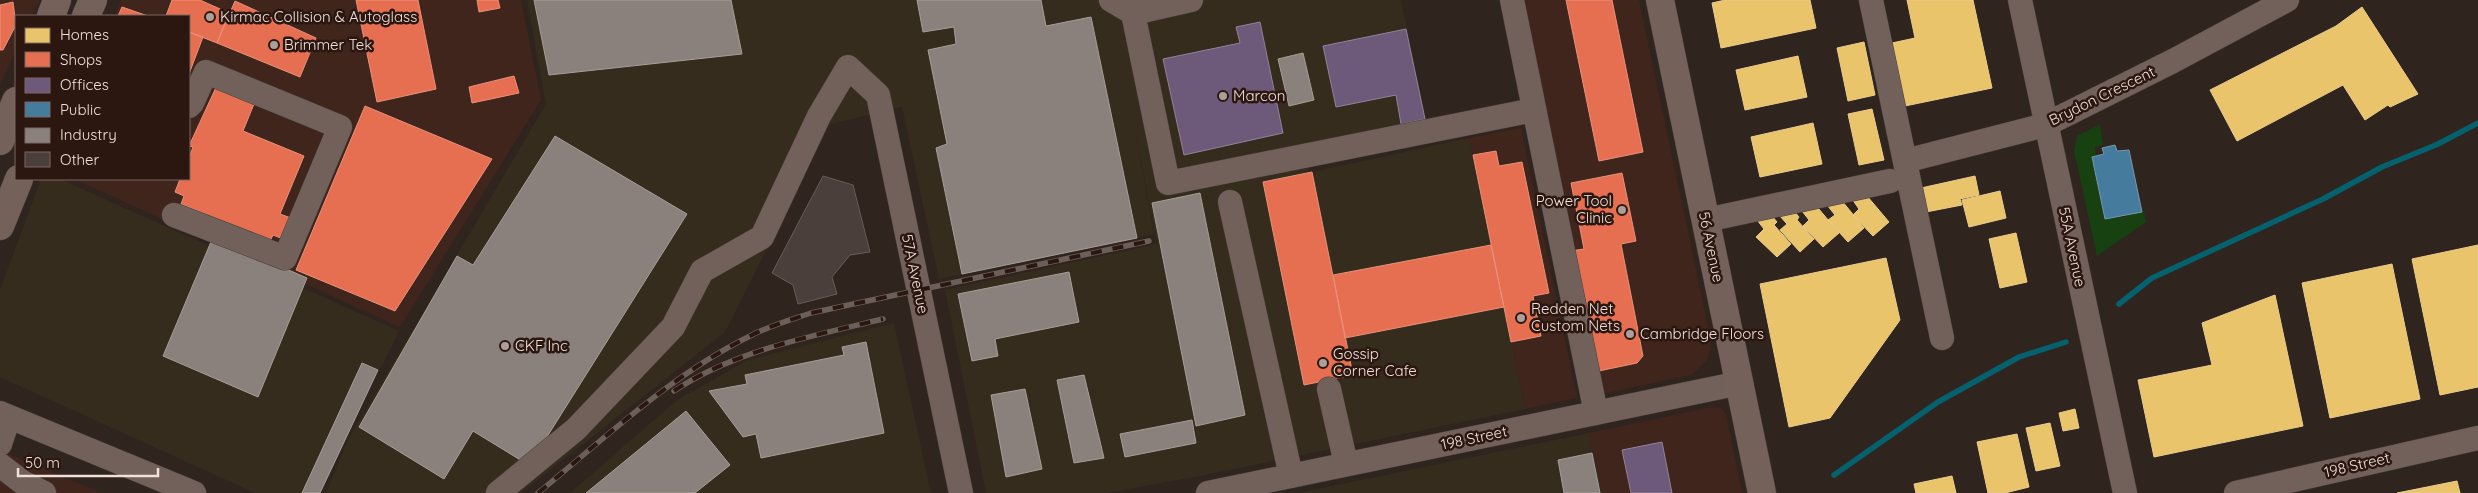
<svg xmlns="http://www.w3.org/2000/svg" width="2478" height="493" font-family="Quicksand,sans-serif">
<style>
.built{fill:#3f251c}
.industrial{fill:#352c1d}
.green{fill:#174110}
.homes{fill:#e9c46a;stroke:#ebcc8c}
.shops{fill:#e76f51;stroke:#e9917a}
.offices{fill:#6d597a;stroke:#948297}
.public{fill:#457b9d;stroke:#7899af}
.industry{fill:#8a817c;stroke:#a89e98}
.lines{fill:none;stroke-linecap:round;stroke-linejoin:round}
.stream{stroke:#04616e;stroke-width:5.5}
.building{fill:#4a3f3b;stroke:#675d58}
.minor-casing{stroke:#493f3b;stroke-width:25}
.major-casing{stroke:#493f3b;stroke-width:29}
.minor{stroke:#72615a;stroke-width:24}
.major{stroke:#74615a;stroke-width:28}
.rail-casing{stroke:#6c5e59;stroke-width:5.5}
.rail{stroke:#2c1710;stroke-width:4;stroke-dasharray:11;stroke-linecap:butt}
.poi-dot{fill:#ac9e99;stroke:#2c1710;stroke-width:2}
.labels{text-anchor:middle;stroke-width:5;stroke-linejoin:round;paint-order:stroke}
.poi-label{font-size:15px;fill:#efe0da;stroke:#2c1710;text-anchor:start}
.street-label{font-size:15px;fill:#efe0da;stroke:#2c1710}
</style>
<rect width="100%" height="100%" fill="#30241f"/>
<path class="built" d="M0,0h40l-8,16h-16v34l-16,35z
M121,0h400l20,100 -141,227 -326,-148h115v-163h-75z
M1522,0h117l71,336 1,12 -5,14 -15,13 -94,20z
M1521,128l56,270 -52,11 -56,-271z
M1712,407l9,1 5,7 16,78h-140l-13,-60z
M0,450l102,43h-102z"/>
<path class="industrial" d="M527,0h874l26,124 -123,26 52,245 -44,-223 157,-34 56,271 -320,66 -98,18h-121l-41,-203 212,-46 -21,-109 18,99 -215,45 -37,-172 -72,17 -105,208 -204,161h-195l23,-55 197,-334z
M41,179h19l339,152 -81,162h-63l-255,-116v-87z
M894,323l37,170h-361l107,-93 71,-40z
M1589,433l13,60h-304z"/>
<path class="green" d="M2100,124l3,21 -8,2 1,9 -4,2 12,61 19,-2 21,-6 2,11 -49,34 -23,-106 3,-14z"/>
<path class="homes" d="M1725,0h85l6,28 -95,20 -9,-45z
M1907,0h66l19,88 -87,18 -13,-63 23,-5z
M2362,7l56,87 -28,13 -2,-2 -23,15 -22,-35 -106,56 -27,-51 126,-64z
M1864,42l11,53 -27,6 -11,-53z
M1798,56l9,41 -62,13 -9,-40z
M1872,109l12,51 -25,5 -11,-51z
M1813,123l9,41 -62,13 -9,-40z
M1975,176l4,19 -19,4 2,6 -36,7 -5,-24z
M1862,190l27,32 -16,14 -20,-21 6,-6 -7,-10z
M2000,191l6,27 -37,9 -7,-27z
M1838,196l26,32 -16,14 -20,-22 7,-5 -8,-10z
M1813,202l26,31 -16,14 -20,-21 6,-6 -7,-9z
M1790,206l9,11 -2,3 17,19 -14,13 -20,-22 7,-6 -8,-9z
M1768,211l9,11 -3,3 17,19 -14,13 -21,-20 8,-8 -7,-9z
M2016,233l11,49 -27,6 -11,-49z
M2478,245v142l-38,8 -28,-136z
M1886,258l14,62 -70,98 -41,9 -29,-143z
M2392,264l28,135 -90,19 -28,-135z
M2275,295l28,131 -149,31 -16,-77 74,-15 -10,-42z
M2075,409l4,19 -16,3 -4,-18z
M2050,423l10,43 -24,5 -10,-43z
M2017,434l12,53 -24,6h-17l-11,-51z
M1952,476l4,17h-40l-2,-9z
M2457,481l3,12h-63z"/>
<path class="shops" d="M172,0h28l29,13 -12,30 -28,-11v-16h-23z
M356,0h62l18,89 -59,13z
M477,0h21l2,8 -21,4z
M1566,0h46l31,152 -44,9z
M235,1l81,37 -16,39 -83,-34z
M13,2l3,23 -13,25h-3v-45z
M122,7l26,9h-30z
M189,32l14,5 -14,37z
M514,76l5,17 -47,10 -3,-16z
M218,83l38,16 -13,32 61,25 -24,58 11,4 -8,21 -10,-4 -3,6 -89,-37 3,-8 -9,-4 5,-13h9v-21l4,-11 -4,-1z
M365,106l127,53 -97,152 -99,-41z
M1496,151l3,15 23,-4 27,131 -16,3 8,40 -30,6 -38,-187z
M1312,172l41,203 -49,10 -41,-203z
M1622,173l14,68 -15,3 22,112 -6,7 -43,9 -24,-121 14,-2 -13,-66z
M1491,245l13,62 -159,31 -12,-63z"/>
<path class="offices" d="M1260,22l23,111 -99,22 -21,-96 77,-16 -4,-16z
M1406,29l19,90 -24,5 -5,-29 -60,12 -13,-61z
M1662,442l10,51h-41l-9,-43z"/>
<path class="public" d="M2115,145l2,6 12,-1 13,62 -37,7 -13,-62 12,-3 -2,-6z"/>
<path class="industry" d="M534,0h197l11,54 -193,21z
M917,0h124l5,26 45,-9 46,221 -175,36 -26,-126 11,-4 -19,-94 28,-6 -2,-17 -31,5z
M1303,53l11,47 -25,6 -11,-47z
M555,136l132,78 -147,234 -18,13 -49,-30 -29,48 -85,-52 98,-171 16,9z
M1200,193l45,222 -49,11 -44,-223z
M213,237l94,41 -49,119 -95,-41z
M1069,272l10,50 -84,17 3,17 -26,5 -14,-67z
M866,342l18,91 -123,25 -5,-24 -13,3 -34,-46 38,-7 -2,-9 99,-20 -2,-8z
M362,363l16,7 -58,123h-18z
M1084,375l20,83 -30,5 -17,-83z
M1025,389l17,80 -36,8 -15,-82z
M686,411l44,54 -35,28h-109z
M1192,420l4,23 -71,14 -5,-23z
M1592,453l8,40h-36l-6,-33z"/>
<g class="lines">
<path class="stream" d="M2119,304l33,-26 171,-79 59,-32 56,-23 40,-21
M1834,475l104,-73 81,-45 47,-15"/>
</g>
<path class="building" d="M823,176l30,9 17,67 -20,3 -18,22 5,17 -39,10 -5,-19 -21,-12z"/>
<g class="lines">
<defs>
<path id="minor" d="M1111,0l22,13 35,170 366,-73
M1512,0l84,413
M1871,0l71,338
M2020,0l105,493
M1133,13l58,-13
M1905,161l140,-36 128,-64 114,-61
M1230,202l61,274
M174,215l111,43 55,-131 -134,-55 -14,31 -3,3
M1706,220l184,-39
M1329,389l17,75
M0,413l194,80
M0,444l9,-27
M0,465l22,17 22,11
M498,493l78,-64 97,-102 29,-56 60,-34 57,-121 29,-49 30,28 83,398
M1208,493l532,-110
M2236,493l242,-55"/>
<path id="major" d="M1660,0l102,493
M51,16l6,-16
M86,16l7,-16
M0,141l16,-40
M0,226l19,-47"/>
</defs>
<use href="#minor" class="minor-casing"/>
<use href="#major" class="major-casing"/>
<use href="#minor" class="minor"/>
<use href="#major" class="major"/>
<defs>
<path id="rail" d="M674,391c61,-41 139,-55 209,-72
M538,493c67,-55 133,-118 212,-157 19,-10 40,-16 61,-23l338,-72"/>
</defs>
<use href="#rail" class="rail-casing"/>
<use href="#rail" class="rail"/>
</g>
<g class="poi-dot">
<circle cx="210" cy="17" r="5"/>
<circle cx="274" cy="45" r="5"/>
<circle cx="1223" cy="96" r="5"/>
<circle cx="1622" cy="210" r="5"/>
<circle cx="1521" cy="318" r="5"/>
<circle cx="1630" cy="334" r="5"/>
<circle cx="505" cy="346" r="5"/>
<circle cx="1323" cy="363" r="5"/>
</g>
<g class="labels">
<g class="poi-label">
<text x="220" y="22">Kirmac Collision &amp; Autoglass</text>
<text x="284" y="50">Brimmer Tek</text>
<text x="1233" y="101">Marcon</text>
<text x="1612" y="206" text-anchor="end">Power Tool<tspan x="1612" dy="17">Clinic</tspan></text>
<text x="1531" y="314">Redden Net<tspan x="1531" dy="17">Custom Nets</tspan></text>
<text x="1640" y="339">Cambridge Floors</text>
<text x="515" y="351">CKF Inc</text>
<text x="1333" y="359">Gossip<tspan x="1333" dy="17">Corner Cafe</tspan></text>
</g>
<g class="street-label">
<text transform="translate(2102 96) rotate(-26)" y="5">Brydon Crescent</text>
<text transform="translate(1711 247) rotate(78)" y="5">56 Avenue</text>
<text transform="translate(2072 247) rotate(78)" y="5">55A Avenue</text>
<text transform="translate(915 274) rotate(78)" y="5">57A Avenue</text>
<text transform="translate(1474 438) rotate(-12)" y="5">198 Street</text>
<text transform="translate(2357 465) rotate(-13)" y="5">198 Street</text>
</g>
</g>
<rect x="15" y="15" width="175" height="165" fill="#2c1710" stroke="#7a6761"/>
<rect x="25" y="28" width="25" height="15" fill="#e9c46a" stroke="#7a6761"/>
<text x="60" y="40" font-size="15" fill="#efe0da">Homes</text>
<rect x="25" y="52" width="25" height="15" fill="#e76f51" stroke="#7a6761"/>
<text x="60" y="65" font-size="15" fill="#efe0da">Shops</text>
<rect x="25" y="78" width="25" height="15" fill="#6d597a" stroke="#7a6761"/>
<text x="60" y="90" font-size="15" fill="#efe0da">Offices</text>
<rect x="25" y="102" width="25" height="15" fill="#457b9d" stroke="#7a6761"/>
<text x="60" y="115" font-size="15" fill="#efe0da">Public</text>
<rect x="25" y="128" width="25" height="15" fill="#8a817c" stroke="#7a6761"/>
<text x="60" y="140" font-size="15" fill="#efe0da">Industry</text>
<rect x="25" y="152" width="25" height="15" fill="#4a3f3b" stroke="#7a6761"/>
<text x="60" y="165" font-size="15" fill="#efe0da">Other</text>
<path d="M18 468v8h140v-8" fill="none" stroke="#efe0da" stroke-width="2.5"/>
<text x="25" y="468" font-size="15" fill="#efe0da" stroke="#2c1710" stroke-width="4" paint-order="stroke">50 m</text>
</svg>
